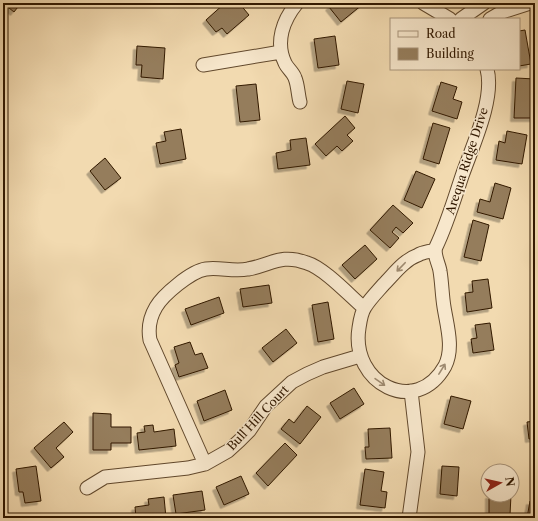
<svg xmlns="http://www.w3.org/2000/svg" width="538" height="521" font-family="'Libre Caslon Text',serif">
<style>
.building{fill:#957d5c;stroke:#311800;filter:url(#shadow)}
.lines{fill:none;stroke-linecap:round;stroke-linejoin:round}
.minor-casing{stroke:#61482c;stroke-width:15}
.minor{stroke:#f7e7cc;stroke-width:13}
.oneway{stroke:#9e8a70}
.labels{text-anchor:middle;stroke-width:3;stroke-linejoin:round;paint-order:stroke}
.street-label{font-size:12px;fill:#311800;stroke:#f7e7cc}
</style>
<defs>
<filter id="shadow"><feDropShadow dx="-3.5" dy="3.5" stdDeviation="0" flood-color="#0004"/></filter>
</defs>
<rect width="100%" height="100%" fill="#f2dab0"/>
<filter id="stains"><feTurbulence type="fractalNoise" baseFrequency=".005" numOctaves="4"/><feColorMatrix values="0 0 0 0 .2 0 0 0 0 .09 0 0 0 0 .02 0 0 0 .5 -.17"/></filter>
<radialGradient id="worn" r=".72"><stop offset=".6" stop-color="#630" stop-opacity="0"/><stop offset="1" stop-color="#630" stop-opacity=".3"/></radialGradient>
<path class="building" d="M3,3h18l-7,9z
M225,3h14l10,12 -22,19 -5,-6 -6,4 -10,-12z
M334,3h28l1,1 -22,18 -12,-15z
M525,30l6,34 -12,2v-35z
M335,36l4,29 -21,3 -4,-29z
M137,46l28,2 -2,31 -22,-2 1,-12h-6z
M516,78l19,1 -1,39h-20z
M347,81l17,3 -6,29 -17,-4z
M441,82l16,5 -4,12 9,3 -5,17 -25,-8z
M256,84l4,36 -20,2 -4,-36z
M345,116l10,12 -8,7 6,6 -11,10 -5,-5 -11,10 -11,-12z
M433,123l17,5 -11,36 -16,-5z
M181,129l5,30 -26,5 -4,-21 10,-2 -2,-9z
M507,131l20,4 -5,29 -26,-4 3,-19 6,2z
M306,138l4,27 -32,4 -2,-16 15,-3 -1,-10z
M105,158l16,20 -16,12 -15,-19z
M416,171l19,8 -13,29 -18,-8z
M495,183l16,5 -8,31 -26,-7 3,-13 10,3z
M393,205l20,18 -10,10 -7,-6 -4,5 7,6 -9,10 -20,-18z
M473,220l16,5 -8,36 -17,-4z
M365,245l12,14 -22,20 -13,-14z
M488,279l4,29 -25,4 -2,-19 8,-1 -1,-11z
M269,285l3,18 -29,4 -3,-18z
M219,297l5,16 -33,12 -6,-16z
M328,302l6,37 -16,3 -6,-37z
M490,323l4,27 -21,3 -2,-14 6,-1 -2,-13z
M286,329l11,14 -24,19 -11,-14z
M190,342l5,13 7,-2 6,15 -29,9 -4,-12 4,-2 -5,-16z
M354,388l10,16 -24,15 -10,-16z
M225,390l7,20 -28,11 -7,-20z
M451,396l20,5 -8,28 -19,-5z
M307,406l14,11 -21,27 -19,-15 8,-10 5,4z
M93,413l18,1v13h20v16h-20v7h-18z
M535,421v17l-6,1 -2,-17z
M64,422l9,10 -17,16 8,9 -13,11 -17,-20z
M153,425l1,7 20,-3 2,17 -37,4 -2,-17 8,-1 -1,-6z
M390,428l2,30 -26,1 -1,-12h4l-1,-18z
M285,443l12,12 -29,31 -12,-13z
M36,466l5,35 -16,2 -2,-11h-4l-3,-23z
M442,466l17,1 -2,29 -17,-2z
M365,469l19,3 -3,19 6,1 -2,16 -25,-3z
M241,476l8,18 -25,11 -8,-18z
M202,491l3,19 -29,4 -3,-19z
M489,495h22l-1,20h-13v3h-8z
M164,497l2,21h-30l-1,-11 14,-2 -1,-6z
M530,501l5,1v16h-8z"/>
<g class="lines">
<defs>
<path id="minor" d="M297,3c-14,17 -22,39 -12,60 2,5 8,9 10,15 3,7 3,17 5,24
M423,3l27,16
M461,19l23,-16
M490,19l12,-7 28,-9
M203,65l78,-13
M435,250c-6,2 -12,2 -17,5 -14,5 -24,19 -34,29 -7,8 -14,15 -19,23 -4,6 -5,14 -6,21 -9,55 57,90 86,38 9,-18 2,-40 -1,-59 -2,-12 -2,-24 -4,-36 -1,-7 -7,-17 -4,-24 11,-23 18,-47 26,-71 10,-29 33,-77 25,-107
M205,464l-55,-124c-2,-11 0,-23 6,-33 7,-12 35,-36 50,-38 14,-2 28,3 42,0 23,-4 33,-16 59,-6 17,5 43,33 57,45
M87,488l18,-11 83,-9 17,-4 23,-13 11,-10 10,-10 17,-25 26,-24 15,-8 16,-7 37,-11
M409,518l9,-66 -7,-61"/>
</defs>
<use href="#minor" class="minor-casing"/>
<use href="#minor" class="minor"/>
</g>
<defs><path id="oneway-shaft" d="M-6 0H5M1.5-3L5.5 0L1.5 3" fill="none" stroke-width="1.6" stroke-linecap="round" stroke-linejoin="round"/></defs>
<g class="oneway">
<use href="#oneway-shaft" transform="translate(401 267) rotate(134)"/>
<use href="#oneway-shaft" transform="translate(442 369) rotate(-58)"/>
<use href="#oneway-shaft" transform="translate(380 382) rotate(35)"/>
</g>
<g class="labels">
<g class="street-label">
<text transform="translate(467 161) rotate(-72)" y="4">Arequa Ridge Drive</text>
<text transform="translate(258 418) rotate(-47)" y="4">Bull Hill Court</text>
</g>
</g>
<rect width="538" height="521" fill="none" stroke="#f2dab0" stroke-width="16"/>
<rect x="4" y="4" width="530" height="513" fill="none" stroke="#311800" stroke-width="2"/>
<rect x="8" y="8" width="522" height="505" fill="none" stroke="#311800"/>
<rect x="390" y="18" width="130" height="52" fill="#f7e7cc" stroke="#a8947a"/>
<rect x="398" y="31" width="20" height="6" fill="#f7e7cc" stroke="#a8947a"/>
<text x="426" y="38" font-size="12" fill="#311800">Road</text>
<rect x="398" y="48" width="20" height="12" fill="#957d5c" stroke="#a8947a"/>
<text x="426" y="58" font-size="12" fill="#311800">Building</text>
<g transform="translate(500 483) rotate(82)"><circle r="19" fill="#f7e7cc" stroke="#a8947a"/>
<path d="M0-3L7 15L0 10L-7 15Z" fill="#8f2418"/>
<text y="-6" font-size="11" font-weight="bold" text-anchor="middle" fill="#311800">N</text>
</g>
<rect width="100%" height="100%" filter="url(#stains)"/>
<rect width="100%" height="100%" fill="url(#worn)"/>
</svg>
